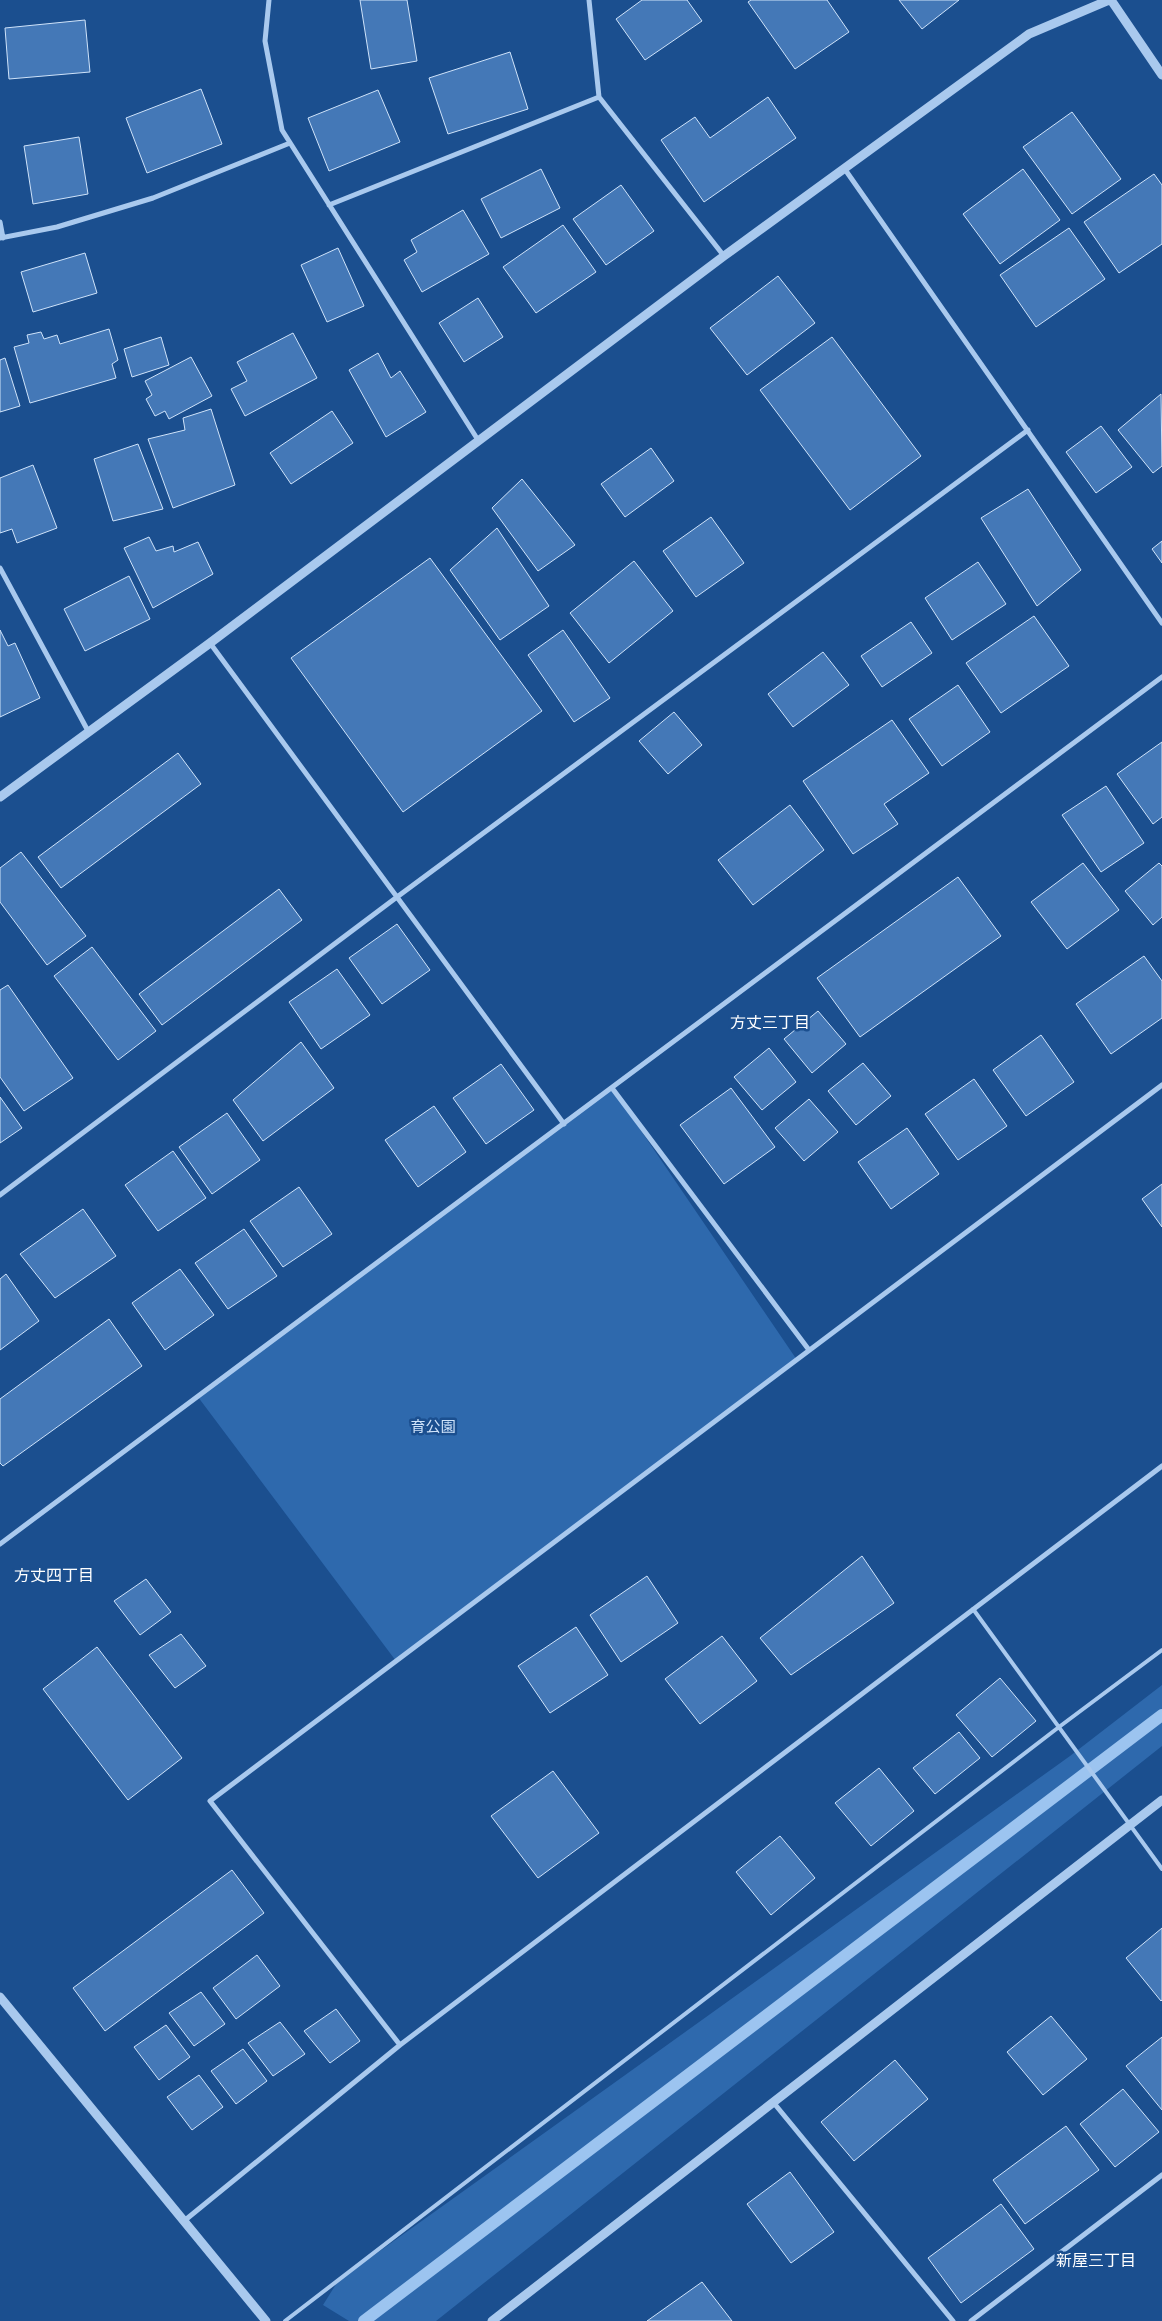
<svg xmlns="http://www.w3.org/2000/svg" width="1162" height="2321" font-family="'Noto Sans','Noto Sans JP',sans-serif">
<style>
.green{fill:#2e69ad}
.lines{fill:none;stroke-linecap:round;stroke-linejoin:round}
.stream{stroke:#9cc4f0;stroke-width:12}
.building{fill:#4478b7;stroke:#cfe3fa}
.service{stroke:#a9c9ee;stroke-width:4}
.minor{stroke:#a9c9ee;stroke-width:5}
.tertiary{stroke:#a9c9ee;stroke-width:9}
.labels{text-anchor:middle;stroke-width:5;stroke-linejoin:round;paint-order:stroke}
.park-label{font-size:15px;fill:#cfe3fa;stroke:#1b4f8f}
.neighbourhood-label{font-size:16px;fill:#fff;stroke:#1b4f8f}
</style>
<rect width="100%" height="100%" fill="#1b4f8f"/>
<path class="green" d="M612,1088l185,272 -401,301 -198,-264z
M1162,1685v61l-726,575h-87l-26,-16 15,-24 732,-525z"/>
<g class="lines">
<path class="stream" d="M364,2321l798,-606"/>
</g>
<path class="building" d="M360,0h47l10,61 -46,8z
M642,0h45l15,21 -57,39 -29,-41z
M751,0h76l22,32 -54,37 -47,-67z
M899,0h60l-37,29z
M85,20l5,52 -81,7 -4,-51z
M510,52l18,57 -80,25 -19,-56z
M201,89l21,55 -75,29 -21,-55z
M378,90l22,52 -71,29 -21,-53z
M768,97l28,41 -92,64 -43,-62 34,-23 15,21z
M1072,112l49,67 -49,35 -49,-67z
M79,137l9,57 -55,10 -9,-58z
M541,169l19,39 -59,30 -20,-39z
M1023,169l37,51 -60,44 -37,-50z
M1154,174l8,11v59l-43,29 -35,-51z
M621,185l33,46 -48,34 -33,-46z
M463,210l26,44 -67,38 -18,-32 13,-8 -6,-12z
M563,225l33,47 -60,41 -33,-46z
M1069,228l36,51 -69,48 -36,-52z
M338,248l26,58 -37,16 -26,-57z
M85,253l12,40 -64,19 -12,-40z
M778,276l37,47 -68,52 -37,-47z
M478,298l25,39 -39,25 -25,-39z
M109,329l9,31 -6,4 4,14 -86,25 -16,-56 15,-4 -2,-8 14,-3 3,7 13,-4 3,9z
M293,333l24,45 -72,38 -14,-27 16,-8 -10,-19z
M161,337l8,28 -37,12 -8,-28z
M832,337l89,119 -71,54 -90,-120z
M378,353l13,25 9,-7 26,41 -40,25 -37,-67z
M191,357l21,39 -43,23 -4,-8 -10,5 -9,-17 6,-4 -7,-14z
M5,358l15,48 -20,6v-52z
M1161,394l1,72 -9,7 -35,-43z
M211,409l24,76 -62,23 -25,-69 37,-9 -2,-12z
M332,411l21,32 -62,41 -21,-31z
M1101,426l31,41 -36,26 -30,-41z
M138,444l25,65 -50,12 -19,-62z
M651,448l23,33 -49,36 -24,-33z
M33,465l24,63 -40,15 -5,-14 -12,4v-55z
M522,479l53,66 -37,26 -46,-63z
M1028,489l53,81 -44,36 -56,-88z
M711,517l33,46 -48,34 -33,-46z
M497,528l52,78 -49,34 -50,-70z
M149,537l7,14 17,-5 1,6 24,-10 15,32 -60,34 -29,-60z
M1162,541v22l-10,-14z
M430,558l112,153 -139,101 -112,-154z
M634,561l39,50 -64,52 -39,-50z
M978,562l28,42 -54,36 -27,-42z
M129,576l21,43 -65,32 -21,-42z
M1034,616l35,50 -68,47 -35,-50z
M911,622l21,31 -50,34 -21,-31z
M0,630l8,16 7,-3 25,55 -40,19z
M563,630l47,68 -36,24 -46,-67z
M823,652l26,33 -56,42 -25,-33z
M958,685l32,47 -48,34 -33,-47z
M674,712l28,33 -34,29 -29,-33z
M892,720l37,53 -45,31 14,20 -45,30 -50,-73z
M1162,742v75l-9,7 -36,-50z
M178,753l23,31 -140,104 -23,-31z
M1106,786l38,57 -43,29 -39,-57z
M790,805l34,45 -71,55 -35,-45z
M21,852l65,84 -39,29 -47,-63v-34z
M1083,863l36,47 -52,39 -36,-47z
M1159,863l3,3v51l-9,8 -28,-34z
M958,877l43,59 -141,101 -43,-59z
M279,889l23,31 -140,105 -23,-31z
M397,924l33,46 -48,34 -33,-46z
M92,947l64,84 -38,29 -64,-84z
M1144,956l18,25v37l-51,36 -35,-50z
M337,969l33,46 -49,34 -32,-47z
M8,985l65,93 -49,33 -24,-34v-87z
M818,1011l28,33 -34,29 -28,-34z
M1041,1035l33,47 -48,34 -33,-46z
M301,1042l33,46 -71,53 -30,-41z
M769,1048l27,34 -34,28 -28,-33z
M863,1063l28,33 -35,29 -28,-34z
M501,1064l33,46 -48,34 -33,-46z
M974,1079l33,47 -49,34 -33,-46z
M731,1088l44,59 -51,37 -44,-59z
M0,1097l22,31 -22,15z
M809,1099l29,33 -34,29 -29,-33z
M434,1106l32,46 -48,35 -33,-47z
M227,1113l33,47 -48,34 -33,-47z
M907,1128l32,46 -48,35 -33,-47z
M173,1151l33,47 -48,33 -33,-46z
M1162,1184v43l-20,-28z
M299,1187l33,47 -49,33 -33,-46z
M83,1209l33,47 -61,42 -35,-44z
M244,1229l33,47 -49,33 -33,-46z
M180,1269l34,46 -49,35 -33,-47z
M6,1274l33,47 -39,29v-71z
M109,1319l33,47 -139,100 -3,-3v-64z
M862,1556l32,47 -103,72 -31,-37z
M647,1576l31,47 -57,39 -31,-47z
M146,1579l25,33 -31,23 -26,-34z
M576,1627l32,48 -58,38 -32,-47z
M181,1634l25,32 -31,22 -26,-33z
M722,1636l35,45 -57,43 -35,-45z
M97,1647l85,111 -54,42 -85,-111z
M1000,1678l36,43 -44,36 -36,-42z
M959,1732l21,26 -45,36 -22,-26z
M879,1768l35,43 -43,35 -36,-43z
M553,1771l46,62 -61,45 -47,-62z
M780,1836l35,42 -44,37 -35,-43z
M232,1870l32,43 -159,118 -32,-43z
M1162,1928v72l-1,1 -35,-43z
M257,1955l23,31 -44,33 -23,-31z
M201,1992l24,32 -31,22 -25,-33z
M336,2009l24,32 -30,22 -26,-32z
M1051,2016l36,43 -44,36 -36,-43z
M280,2022l25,32 -32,22 -25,-33z
M166,2025l24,32 -31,23 -25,-33z
M1162,2037v73l-36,-44z
M243,2049l24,32 -31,23 -25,-33z
M895,2060l33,39 -74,62 -33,-39z
M199,2075l24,32 -31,23 -25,-33z
M1123,2089l36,43 -44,35 -35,-43z
M1066,2126l33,44 -74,54 -32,-44z
M790,2172l44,60 -43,31 -44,-59z
M1001,2204l33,45 -73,54 -33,-45z
M702,2282l30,39h-85z"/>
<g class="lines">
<path class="service" d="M973,1609l189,260
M285,2321l774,-594 103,-77"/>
<path class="minor" d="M269,0l-4,41 17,89 196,310
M589,0l10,97 125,159
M844,168l318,455
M329,205l270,-108
M0,222l3,16
M0,238l57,-11 96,-29 137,-55
M0,568l88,163
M210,643l354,481
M612,1088l197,262
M0,1195l397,-298 631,-467
M0,1544l1162,-867
M400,2045l-190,-244 952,-716
M773,2102l180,219
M184,2221l216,-176 762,-579
M971,2321l191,-146"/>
<path class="tertiary" d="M1111,0l51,75
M0,797l210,-154 514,-387 305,-222 80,-34
M0,1997l266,324
M492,2321l670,-521"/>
</g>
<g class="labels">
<g class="park-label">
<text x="433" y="1432">育公園</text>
</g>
<g class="neighbourhood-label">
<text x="770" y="1028">方丈三丁目</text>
<text x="54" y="1581">方丈四丁目</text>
<text x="1096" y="2266">新屋三丁目</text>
</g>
</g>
</svg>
